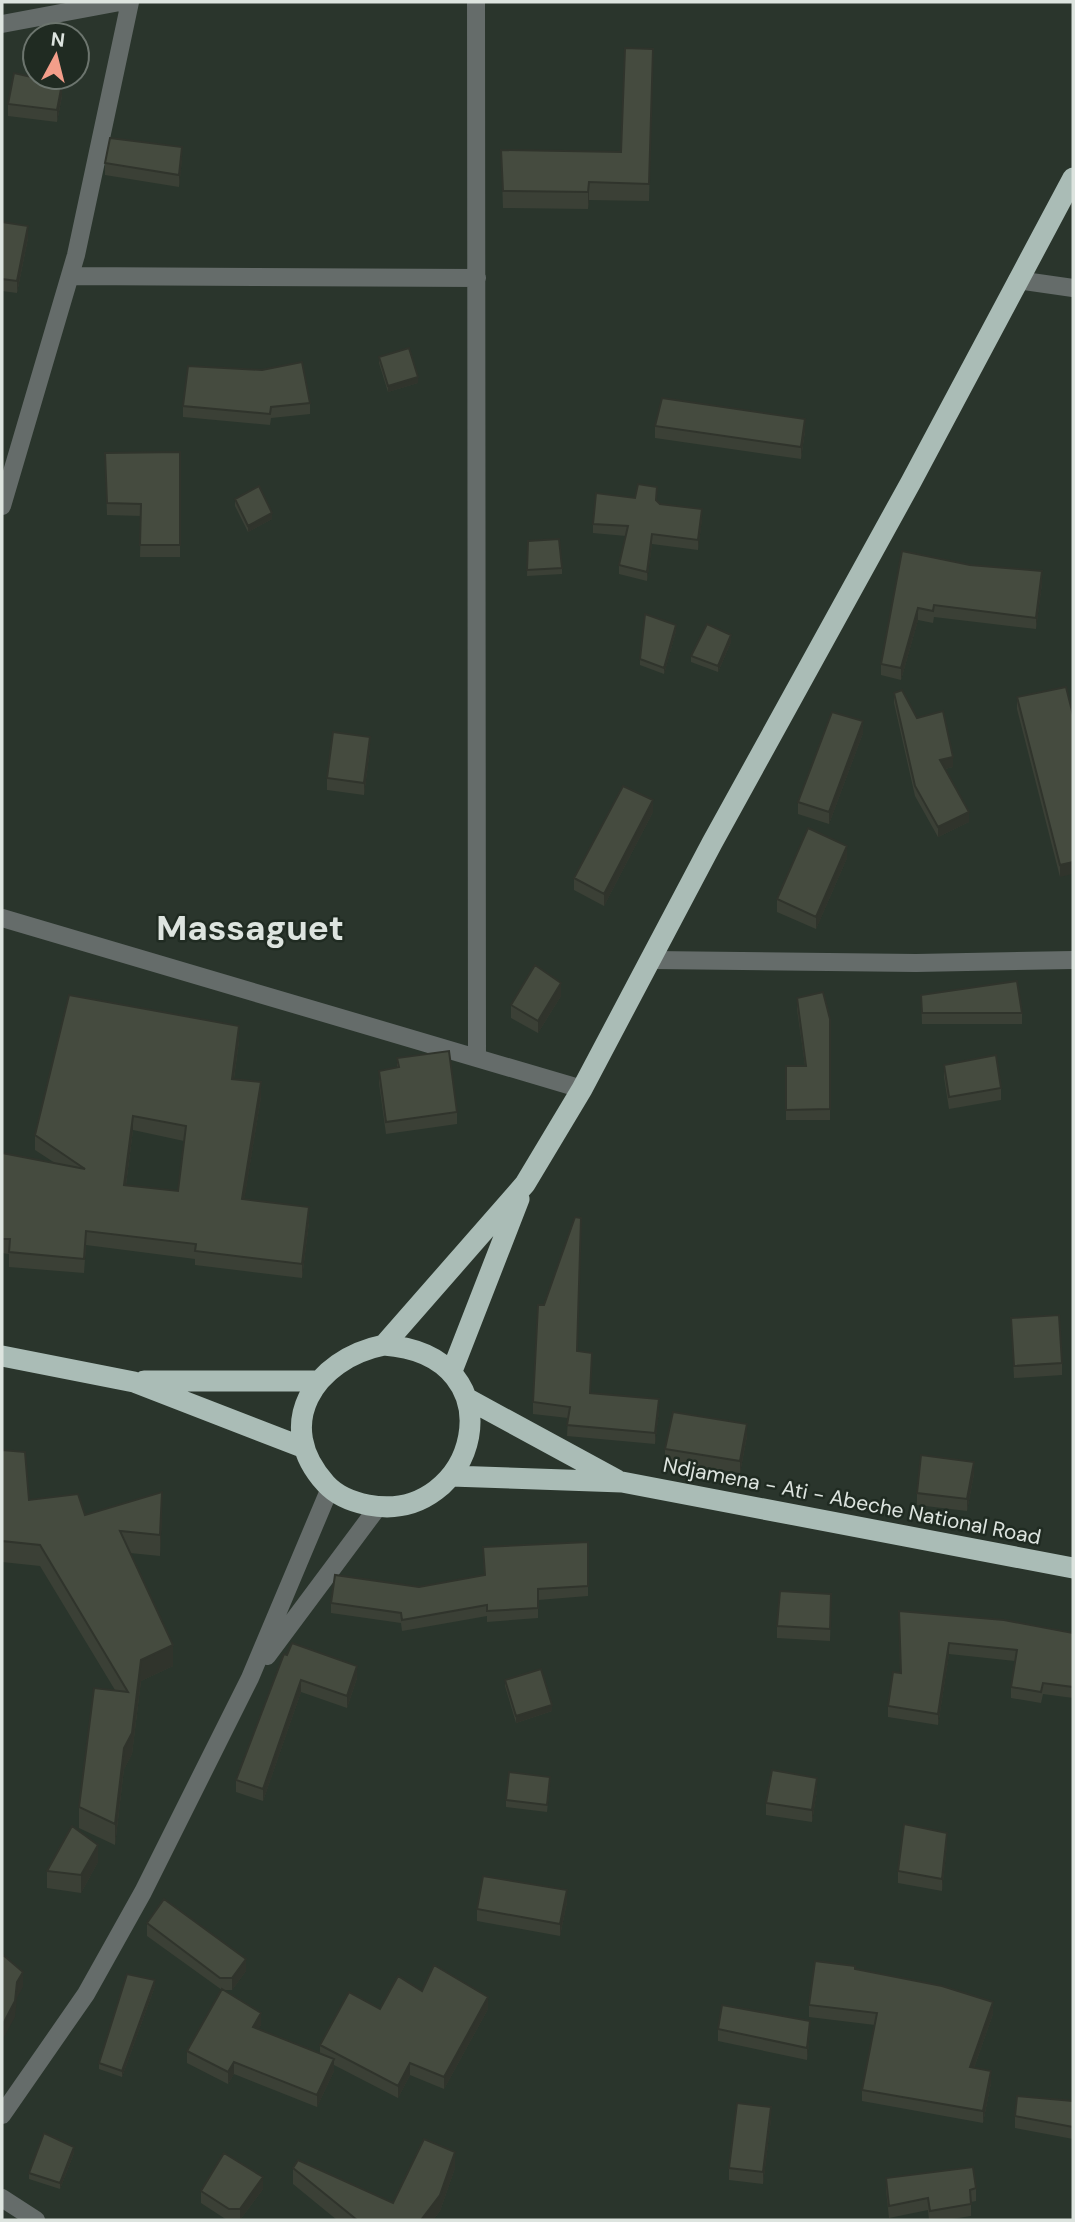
<svg xmlns="http://www.w3.org/2000/svg" width="1075" height="2222" font-family="'DM Sans',sans-serif">
<style>
.lines{fill:none;stroke-linecap:round;stroke-linejoin:round}
.minor{stroke:#656c6a;stroke-width:18}
.highway{stroke:#aabcb6;stroke-width:21}
.wall{fill:#3b4036;fill-rule:evenodd}
.shaded-wall{fill:#30342c}
.building{fill:#454b3f;stroke:#30342c;stroke-width:2;fill-rule:evenodd}
.labels{text-anchor:middle;stroke-width:5;stroke-linejoin:round;paint-order:stroke}
.street-label{font-size:21px;fill:#dde4df;stroke:#202b22}
.town-label{font-size:35px;font-weight:bold;fill:#dde4df;stroke:#202b22}
</style>
<rect width="100%" height="100%" fill="#2a352c"/>
<g class="lines">
<path class="minor" d="M476,2l1,1056
M2,24l118,-22
M70,276l407,2
M1017,280l56,8
M2,506l74,-251 54,-253
M2,918l580,171
M653,960l263,3 157,-3
M267,1656l111,-149
M2,2115l84,-121 57,-102 107,-214 80,-190
M2,2198l34,22"/>
<path class="highway" d="M384,1345l141,-161 57,-95 130,-246 199,-361 162,-304
M384,1345c138,10 93,181 -16,160 -15,-3 -31,-9 -42,-21 -54,-59 -12,-125 58,-139z
M2,1356l132,26 168,65
M452,1371l67,-172
M144,1381h175
M468,1399l149,81
M451,1476l171,6 451,86"/>
</g>
<path class="wall" d="M653,49l-4,152 -60,-1 -1,9 -85,-1 -2,-58 120,2z
M62,96l-5,26 -49,-6v-12z
M182,159l-3,28 -74,-12v-12z
M2,222l26,16 -11,55 -15,-2z
M379,357l39,26 -30,9 -9,-29z
M310,403v11l-39,4 -1,7 -87,-8v-11z
M655,426l150,5 -4,28 -146,-21z
M180,452v105h-40l1,-41 -34,-1 -2,-62z
M235,499l37,20 -24,13 -13,-26z
M657,501l3,3 42,15 -4,31 -46,-6 -5,37 -28,-7v-9l7,-29 -33,-3v-9z
M528,541l34,27v6l-35,2z
M902,551l140,32 -6,46 -102,-12 -1,6 -15,-3 -17,60 -20,-5v-11z
M676,631l-12,43 -24,-9v-6z
M731,642l-13,30 -27,-10v-6z
M894,693l23,25 36,49 -8,2 24,53 -31,15 -23,-41 -21,-93z
M1017,697l56,18 -13,162 -43,-168z
M863,733l-34,91 -31,-10v-12z
M370,749l-6,46 -37,-5v-12z
M653,812l-49,94 -30,-16v-12z
M847,858l-31,71 -39,-17v-13z
M921,995l101,18v11h-100z
M561,996l-23,37 -27,-15v-13z
M797,998l33,21v101h-44v-54h19l-8,-57z
M239,1041l-5,38 27,18 -17,103 65,22 -7,56 -107,-13v-6l-109,-14 -2,28 -75,-6v-13l-7,-1v-100l53,10 -20,-13v-15zM133,1130l51,11 -6,50 -52,-6z
M397,1058l60,54v12l-71,10 -7,-51v-12l18,-4z
M944,1065l57,23v12l-52,9 -5,-32z
M1011,1318l51,45v12l-48,3z
M577,1351l14,42 68,17 -4,34 -88,-8 1,-18 -35,-4v-12z
M747,1436l-7,37 -75,-12v-12z
M2,1450l27,50 56,15 77,-2 -2,43 -30,-3 43,113 -32,15 -9,73 -8,15 -9,76 -36,-17v-21l36,-117 -75,-124 -38,-4z
M974,1474l-7,37 -50,-6v-12z
M483,1547l105,39v10l-50,4v18l-51,4v-6l-85,15 -1,-8 -70,-10v-10l153,-28z
M831,1606l-1,35 -53,-3v-12z
M899,1611l174,22v65l-30,-4 -2,9 -30,-5v-11l4,-26 -66,-7 -11,71 -50,-8v-11l12,-33z
M284,1654l73,24 -10,30 -46,-16 -38,109 -27,-9v-12z
M505,1680l47,31 -36,12 -11,-37z
M550,1783l-3,29 -41,-5v-7z
M817,1790l-5,32 -46,-7v-12z
M947,1845l-5,46 -44,-8v-12z
M98,1862l-17,31 -34,-5v-17z
M567,1902l-7,34 -83,-15v-12z
M147,1923l99,48 -14,19h-8l37,35 -3,4 62,25v-9l60,-36 42,-18 66,18 -44,80 -34,-14 -12,23 -64,-33v6l-17,36 -83,-33 -6,10 -41,-21v-12l35,-61 -75,-54z
M855,1969l138,45 -19,54 17,15 -8,40 -121,-22v-11l13,-65 -66,-8v-12z
M155,1986l-33,91 -23,-8v-6z
M718,2029l92,4 -3,27 -89,-19z
M1073,2101v38l-58,-11v-12z
M771,2119l-8,65 -34,-4v-12z
M74,2153l-14,36 -31,-10v-6z
M293,2168l100,35 62,-35 -15,43 -7,9h-96l-44,-36z
M886,2178l90,10v13l-5,1v14l-25,4h-17l-1,-10 -39,8 -3,-28z
M263,2189l-23,31h-13l-26,-17v-12z"/>
<path class="shaded-wall" d="M62,84v12l-5,26v-12z
M182,147v12l-3,28v-12z
M589,182v18l-1,9v-17z
M28,226v12l-11,55v-12z
M418,377v6l-30,9v-6z
M805,419v12l-4,28v-12z
M702,509v10l-4,31v-10z
M272,513v6l-24,13v-6z
M652,534v10l-5,37v-9z
M1042,571v12l-6,46v-11z
M918,608v12l-17,60v-12z
M676,625v6l-12,43v-6z
M731,635v7l-13,30v-6z
M863,721v12l-34,91v-12z
M370,737v12l-6,46v-12z
M953,757v10l-13,3v-10z
M653,800v12l-49,94v-12z
M969,812v10l-31,15v-10z
M847,846v12l-31,71v-12z
M1073,862v12l-13,3v-12z
M561,983v13l-23,37v-12z
M239,1026v15l-7,52v-14z
M261,1082v15l-19,117v-15z
M133,1116v14l-9,70v-15z
M309,1207v15l-7,56v-14z
M659,1399v11l-4,34v-11z
M747,1424v12l-7,37v-12z
M974,1462v12l-7,37v-12z
M162,1492v21l-2,43v-21z
M949,1643v11l-11,71v-11z
M173,1645v21l-32,15 -9,73 -8,15 -9,76v-21l9,-76 17,-88z
M357,1666v12l-10,30v-12z
M301,1680v12l-38,109v-12z
M552,1705v6l-36,12v-7z
M817,1778v12l-5,32v-12z
M947,1833v12l-5,46v-12z
M98,1845v17l-17,31v-18z
M567,1890v12l-7,34v-12z
M246,1959v12l-14,19v-12z
M23,1972v15l-6,11 -2,19 -13,24v-15l15,-44z
M155,1980v6l-33,91v-6z
M488,1997v12l-44,80v-12z
M993,2002v12l-23,65v-12z
M261,2013v12l-8,14v-12z
M810,2021v12l-3,27v-12z
M334,2059v12l-17,36v-12z
M234,2062v12l-6,10v-12z
M410,2063v12l-12,23v-12z
M991,2071v12l-8,40v-12z
M771,2107v12l-8,65v-12z
M74,2147v6l-14,36v-6z
M455,2152v16l-15,43 -7,9h-12z
M263,2177v12l-23,31v-11z"/>
<path class="building" d="M625,48l28,1 -4,135 -60,-2 -1,10 -85,-1 -2,-41 120,2z
M14,73l48,11 -5,26 -49,-6z
M110,138l72,9 -3,28 -74,-12z
M2,222l26,4 -11,55 -15,-2z
M409,348l9,29 -30,9 -9,-29z
M302,362l8,41 -39,4 -1,7 -87,-8 5,-40 74,4z
M662,398l143,21 -4,28 -146,-21z
M180,452v93h-40l1,-41 -34,-1 -2,-50z
M638,484l19,3 -1,13 4,4 42,5 -4,31 -46,-6 -5,38 -28,-7 9,-39 -35,-2 3,-31 39,5z
M259,486l13,27 -24,13 -13,-27z
M559,539l3,29 -35,2 1,-29z
M902,551l68,14 72,6 -6,47 -102,-13 -1,6 -15,-3 -17,60 -20,-4z
M645,614l31,11 -12,43 -24,-9z
M707,624l24,11 -13,31 -27,-10z
M1066,687l7,28v147l-13,3 -43,-168z
M902,690l15,28 26,-7 10,46 -13,3 29,52 -31,15 -23,-41 -21,-93z
M832,712l31,9 -34,91 -31,-10z
M333,732l37,5 -6,46 -37,-5z
M623,786l30,14 -49,94 -30,-16z
M808,828l39,18 -31,71 -39,-18z
M535,965l26,18 -23,38 -27,-16z
M1017,981l5,32h-100l-1,-18z
M823,992l7,27v90l-44,1v-44h20l-9,-68z
M69,995l170,31 -7,53 29,3 -19,117 67,8 -7,57 -107,-13 1,-7 -110,-13 -2,28 -75,-7 1,-13h-8v-86l83,16 -50,-34zM133,1116l53,10 -8,65 -54,-6z
M449,1051l8,61 -71,10 -7,-51 20,-4 -2,-9z
M996,1055l5,33 -52,9 -5,-32z
M575,1217l6,1 -4,133 15,2 -2,40 69,6 -4,34 -88,-8 3,-18 -37,-5 5,-97h6z
M1059,1315l3,48 -48,3 -3,-48z
M673,1412l74,12 -7,37 -75,-12z
M2,1450l23,2 4,48 49,-6 7,21 77,-23 -2,43 -40,-4 53,114 -32,15 -9,73 -8,15 -9,76 -36,-17 15,-119 34,4 -88,-147 -38,-4z
M921,1455l53,7 -7,37 -50,-6z
M588,1542v44l-50,3v19l-51,3v-6l-85,15 -1,-7 -70,-10 4,-28 84,12 66,-12 -2,-28z
M780,1591l51,3 -1,35 -53,-3z
M899,1611l105,9 69,13v54l-30,-4 -2,9 -30,-5 6,-37 -68,-7 -11,71 -50,-8 5,-34 8,1z
M292,1643l65,23 -10,30 -46,-16 -38,109 -27,-9 48,-126 3,1z
M541,1669l11,36 -36,11 -11,-36z
M772,1770l45,8 -5,32 -46,-7z
M509,1772l41,5 -3,28 -41,-5z
M904,1824l43,9 -5,46 -44,-8z
M72,1826l26,19 -17,30 -34,-4z
M483,1876l84,14 -7,34 -83,-15z
M164,1899l82,60 -14,19h-12l-73,-55z
M2,1954l21,18 -6,10 -2,19 -13,25z
M815,1961l40,5v3l87,17 51,16 -23,65 21,4 -8,40 -121,-21 15,-77 -68,-8z
M434,1965l54,32 -44,80 -34,-14 -12,23 -78,-41 29,-53 31,17 18,-33 24,15z
M127,1974l28,6 -33,91 -23,-8z
M222,1989l39,24 -8,14 81,32 -17,36 -83,-33 -6,10 -41,-21z
M722,2005l88,16 -3,27 -89,-19z
M1017,2096l56,5v26l-58,-11z
M737,2103l34,4 -8,65 -34,-4z
M44,2133l30,14 -14,36 -31,-10z
M424,2139l31,13 -15,43 -19,25h-64l-64,-52 5,-8 95,43z
M224,2153l39,24 -23,32h-11l-28,-18z
M973,2167l3,21 -6,2 1,14 -41,7 -2,-13 -39,8 -3,-28z"/>
<g class="labels">
<g class="street-label">
<text transform="translate(852 1501) rotate(11)" y="7">Ndjamena - Ati - Abeche National Road</text>
</g>
<g class="town-label">
<text x="250" y="940">Massaguet</text>
</g>
</g>
<rect width="1075" height="2222" fill="none" stroke="#dde4df" stroke-width="7"/>
<g transform="translate(56 56) rotate(7)"><circle r="33" fill="#202b22" stroke="#6c756e" stroke-width="2"/>
<path d="M0-5L12 26L0 18L-12 26Z" fill="#f49e8a"/>
<text y="-10" font-size="19" font-weight="bold" text-anchor="middle" fill="#dde4df">N</text>
</g>
</svg>
